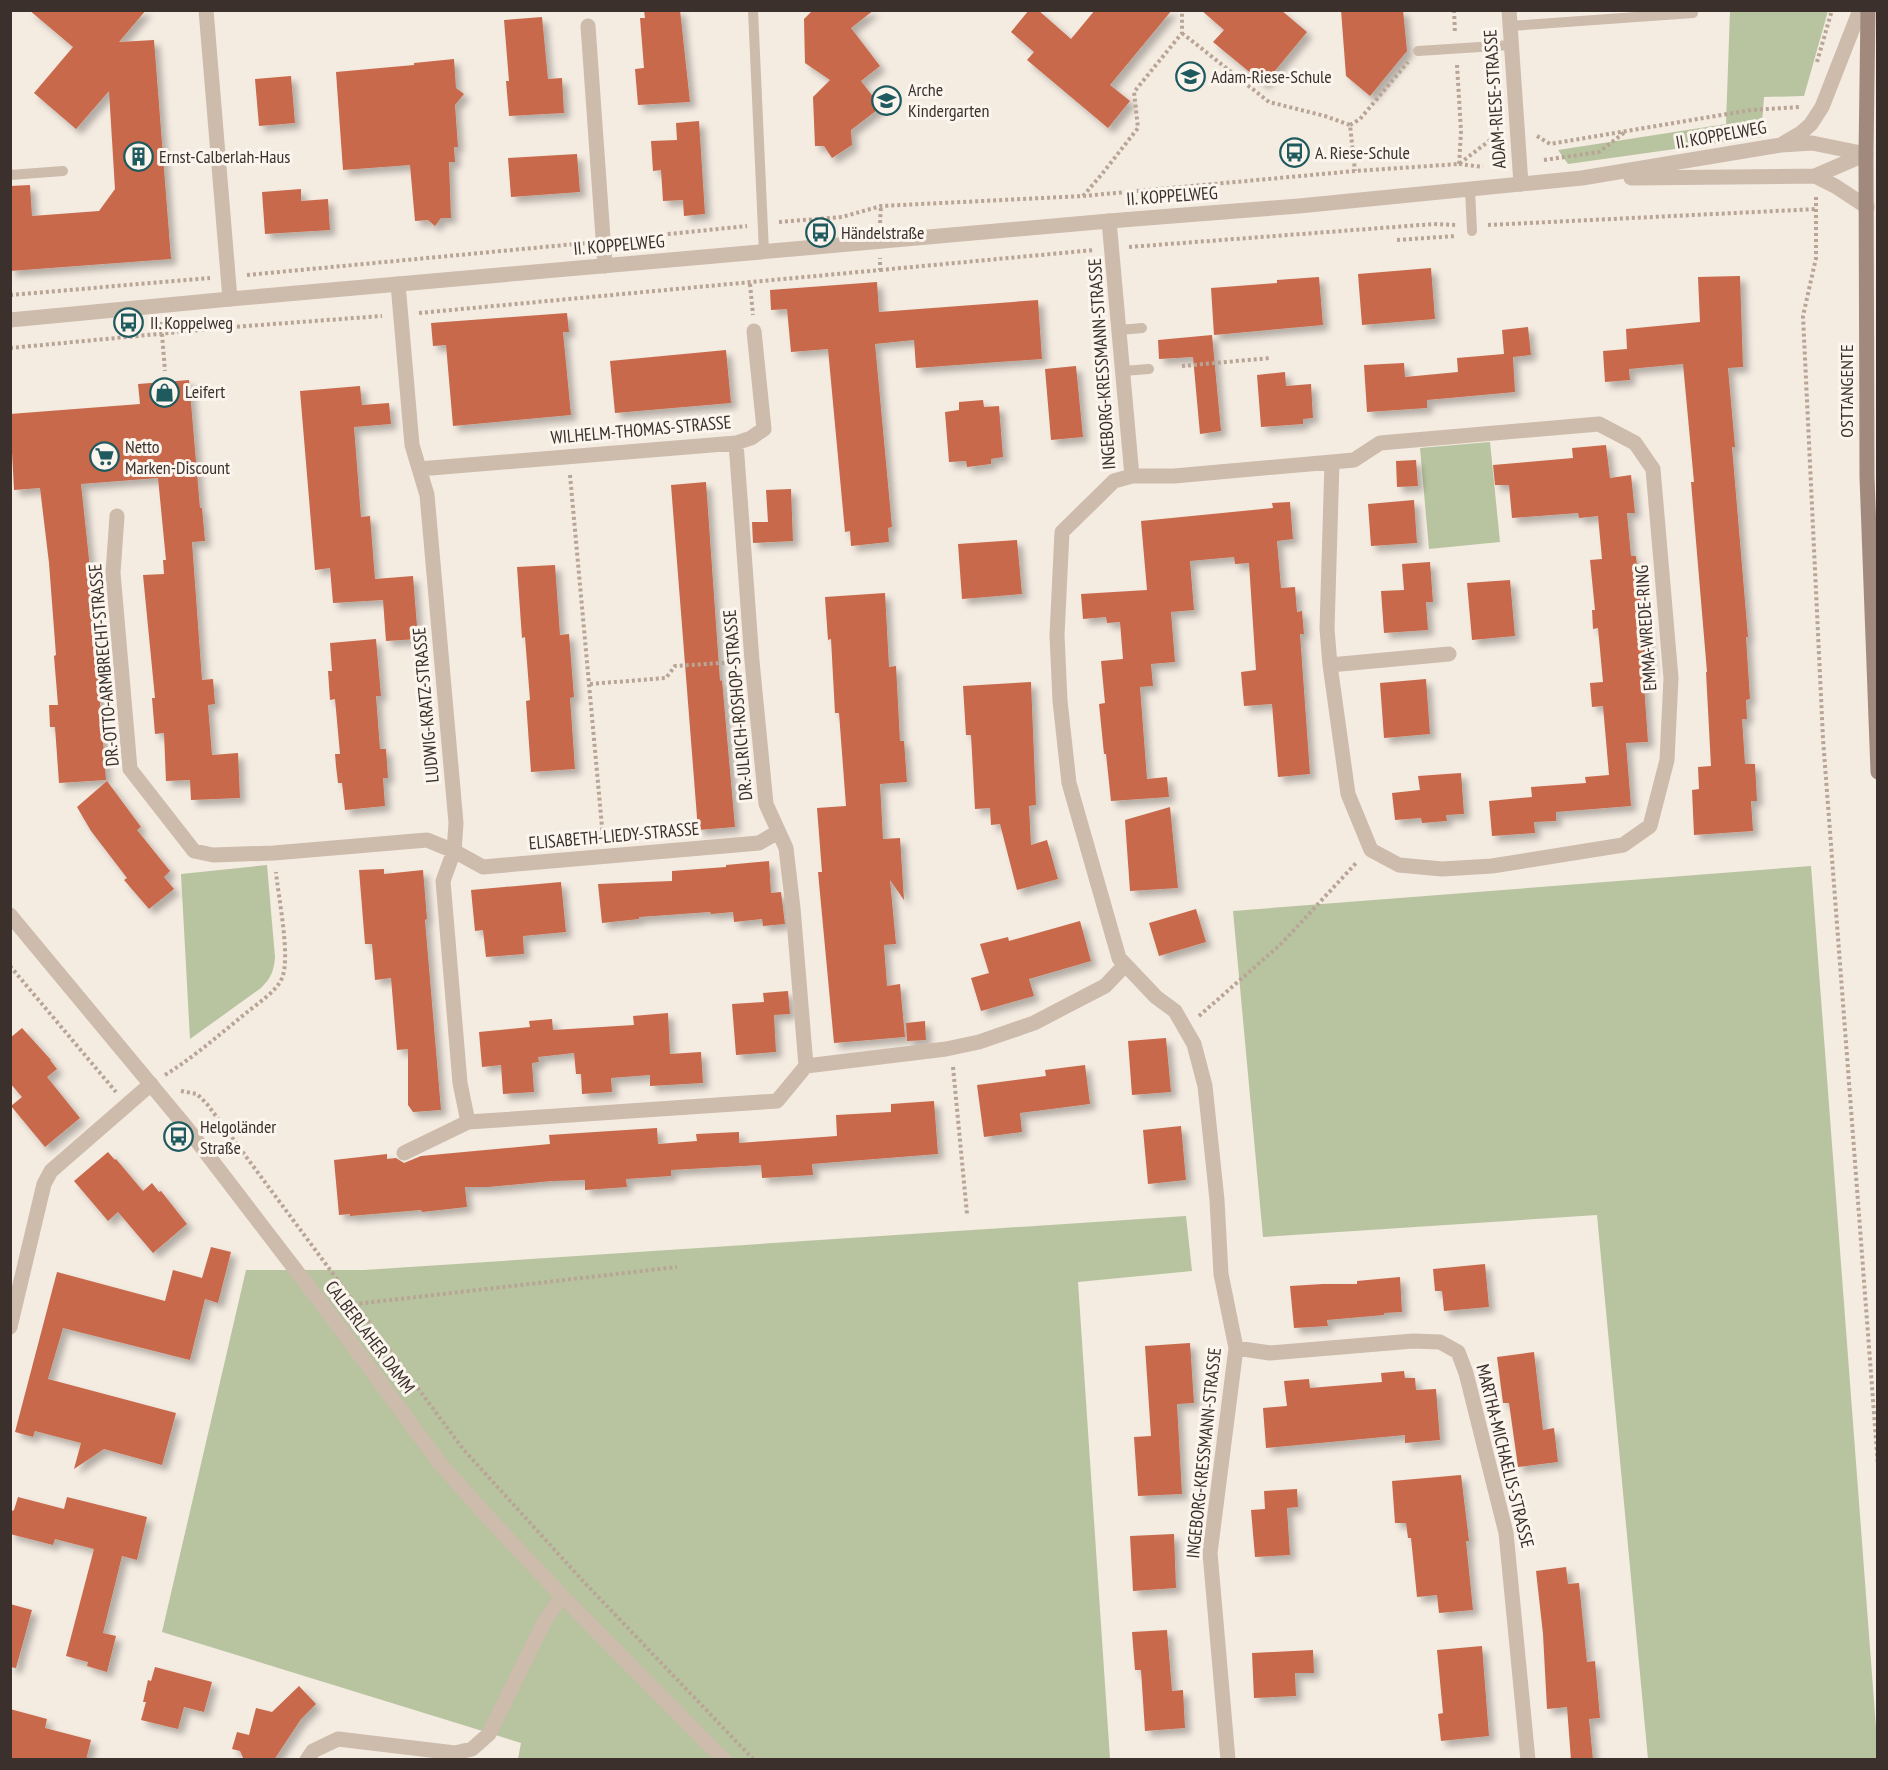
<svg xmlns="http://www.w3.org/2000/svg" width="1888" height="1770" font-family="'PT Sans Narrow',sans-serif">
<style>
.green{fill:#b8c4a0}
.building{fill:#c8694b;filter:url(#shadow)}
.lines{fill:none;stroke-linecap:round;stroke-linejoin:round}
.path{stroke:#b9a596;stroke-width:4;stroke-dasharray:3 3;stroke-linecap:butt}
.service{stroke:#cdbbac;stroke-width:10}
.minor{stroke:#cdbbac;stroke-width:15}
.tertiary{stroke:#cdbbac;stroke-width:15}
.secondary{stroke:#a18a7d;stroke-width:15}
.labels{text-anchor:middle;stroke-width:6;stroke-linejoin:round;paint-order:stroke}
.poi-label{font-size:18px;fill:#3b302b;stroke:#fbf5ee;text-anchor:start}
.street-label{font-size:18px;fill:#3b302b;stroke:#fbf5ee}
</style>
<defs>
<filter id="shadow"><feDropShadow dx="5.5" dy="5.5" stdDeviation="3" flood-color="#0004"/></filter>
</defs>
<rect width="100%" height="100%" fill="#f4ebe1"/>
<path class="green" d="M1730,11h98l-24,85 -40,1 -3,40 -193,27 -10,-14 168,-26z
M1490,442l10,100 -71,7 -9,-101z
M267,865l8,92c-1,14 -4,21 -14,31l-71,51 -9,-165z
M1811,866l66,875v18h-229l-51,-544 -334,22 -30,-326z
M1186,1216l6,55 -114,11 32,477h-592l3,-16 -359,-111 84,-362h118z"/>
<path class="building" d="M29,10h117l-27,32 35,-2 17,219 -161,12v-85l20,-1 2,31 67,-5 16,-22 -6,-98 -33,38 -42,-36 39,-46z
M644,10h36l10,92 -52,3 -3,-36 9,-1 -4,-50h5z
M813,10h61l-23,18 29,38 -19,15 20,26 -30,23 1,15 -20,13 -8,-12h-9l-2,-49 17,-17 -25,-17 -1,-44z
M1029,10h9l33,29 24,-29h77l-62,75 20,16 -22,27 -81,-68 7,-8 -23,-20z
M1201,10h80l26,22 -43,52 -51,-42 11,-12z
M1341,10h62l4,41 -37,45 -24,-20z
M542,17l6,62 14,-1 2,35 -55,3 -3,-35h3l-5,-61z
M454,59l2,29 8,6 -9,11 3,42h-4l1,15h-6l2,56h-10l-6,8 -7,-6 -13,1 -5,-56 -67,5 -7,-98 78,-7v-2z
M291,76l4,47 -36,3 -4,-47z
M699,121l6,93 -21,2 -1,-16 -20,1 -2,-31 -8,1 -2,-30 26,-1 -1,-17z
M577,154l3,38 -69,5 -3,-39z
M301,189v12l27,-2 2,31 -65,4 -3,-42z
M1431,268l4,51 -73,6 -4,-51z
M1740,276l3,91 -15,1 7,79h-3l16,190h-2l4,62 -4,1 1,19h-5l3,45h10l2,37h-6l2,30 -59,4 -2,-45 7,-1 -1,-22 13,-1 -5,-94h1l-16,-190h3l-11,-118 -54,5 1,11 -25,2 -2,-31 24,-2 -1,-20 74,-7 -2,-45z
M1319,277l4,48 -109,10 -3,-47 66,-5v-3z
M877,282l2,30 159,-12 4,59 -126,9 -2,-28 -39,4 17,183 -4,1 1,14 -38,4 -1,-15 -5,1 -17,-183 -37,3 -4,-43 -16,1 -1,-20z
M567,313l2,19h-6l8,83 -118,11 -7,-81 -13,1 -2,-23z
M1528,327l3,28 -18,2 2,35 -88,8v8l-60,4 -3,-47 40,-2 1,14 53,-5 -1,-14 47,-4 -2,-24z
M1212,335l9,96 -21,3 -7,-77 -34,2 -1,-19z
M726,350l5,53 -116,10 -5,-52z
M1076,366l7,71 -32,3 -6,-71z
M1285,372l1,14 25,-2 2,34 -10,1v5l-42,3 -4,-52z
M189,380l11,128h2l3,33 -13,1 10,138 11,-1 2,25 -7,1 4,50 26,-2 2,45 -49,2 -1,-20 -24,1 -2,-48 -9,1 -3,-36h3l-12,-123 21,-1 -1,-14h3l-8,-82 -77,6 8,75 17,221 -47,3 -4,-56h-5l-1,-22h9l-4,-49 2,-1 -7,-92 -9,-75 -26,2 -4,-76 130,-10 -2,-20z
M360,386l2,19 27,-2 2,21 -37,3 7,90 9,-1 5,63 38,-3 5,63 -32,2 -3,-41 -50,3 -3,-35 -15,2 -15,-179z
M983,400l1,7 15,-1 4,51 -12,2v5l-24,3 -1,-6 -17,1 -4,-50 14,-2v-8z
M1606,445l4,33 21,-3 4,38h-8l4,43h5l7,68h3l5,46h-8l5,72 -22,1 5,63 -75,6v9l-22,1 1,11 -43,3 -3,-35 43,-4 -1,-10 55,-4 -1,-6 24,-2 -6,-69 -11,1 -2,-24 13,-1 -5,-54 -5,1 -1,-19h3l-5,-50 12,-1 -4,-43 -19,2 -1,-5 -66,5 -3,-33h-14l-2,-20 80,-7 -1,-10z
M1416,460l2,26 -21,1 -1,-26z
M706,482l14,199 2,-1 13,147 -37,3 -27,-345z
M791,489l2,52 -40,2 -1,-21h16l-2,-32z
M1414,500l3,43 -46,3 -3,-42z
M1290,502l3,37 -16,2 4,47 14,-1 2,25 5,-1 2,23h-4l10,140 -32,3 -6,-73 -28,2 -3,-34 15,-2 -7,-107 -14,1 -1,-7 -44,4 4,49 -23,2 4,50 -24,2 2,22 -13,1 7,92 20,-2 2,20 -58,4 -5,-47h-2l-5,-50 6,-1 -4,-42 22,-2 -3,-37 -13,1 -1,-6 -23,2 -2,-25 66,-4 -6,-69 132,-13 -1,-5z
M1017,540l5,54 -60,5 -4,-55z
M1430,562l3,40h-7l2,28 -44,3 -3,-42 23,-1 -2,-26z
M555,565l5,70 9,-1 5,63 -4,1 5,71 -44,3 -5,-71 4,-1 -5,-63 -3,1 -5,-71z
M1510,580l5,56 -43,4 -5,-57z
M885,593l4,74 7,-1 4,75h4l3,41 -27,2 3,55 17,-1 4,62 -14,-20 6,64 -12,1 3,41 13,-2 5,53 -71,6 -16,-171h4l-5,-64 29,-2 -7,-93h-4l-4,-74 -3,1 -3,-43z
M376,639l5,57h-5l4,53h6l2,29h-5l2,28 -40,4 -3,-27h-4l-2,-17 -1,-12h5l-5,-55 -5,1 -2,-29h4l-2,-28z
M1426,679l4,55 -46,4 -4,-55z
M1031,682l5,123 -7,1 2,39 16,-5 11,39 -41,11 -17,-66 -9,1 -1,-17 -15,1 -4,-74h-5l-3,-49z
M1461,773l3,41 -18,1 1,6 -25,2 -1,-5 -26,2 -3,-27 28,-3 -2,-14z
M107,781l34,46 -4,3 33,41 -6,6 10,12 -25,20 -25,-29 3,-2 -36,-47 -14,-24z
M1170,807l8,81 -48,3 -5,-71z
M769,861l2,32 10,-1 4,32 -22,2 -1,-7 -28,3 -1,-10 -22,2 -1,-2 -71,5v2l-37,4 -4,-39 74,-3v-10l54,-4v-2z
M384,869v5l39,-4 4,49 -2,1 16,190 -28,2 -5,-7v-56l-11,1 -6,-72 -16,2 -3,-36h-7l-6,-74z
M561,882l5,50 -43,4 1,18 -38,3 -3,-27 -8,1 -4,-41z
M1196,909l10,33 -47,14 -10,-33z
M1080,921l11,40 -62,18 5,17 -53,15 -10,-33 18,-5 -9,-29 28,-7 1,4z
M788,991l2,23 -16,1 2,37 -40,3 -4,-51 32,-2 -1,-9z
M668,1013l2,41 31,-2 2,31 -53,3v-11l-39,3 1,14 -30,2 -1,-20h-5l-2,-21 -36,4 1,5 -7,1 2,29 -31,2 -2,-29 -19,2 -3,-35 51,-5 -1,-6 23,-2 1,11 81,-5 -1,-9z
M925,1021l1,19 -19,1 -1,-18z
M22,1028l29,32h-1l7,9 -10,8 33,41 -35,29 -34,-41 11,-9 -12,-14v-45z
M1166,1038l5,54 -39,3 -4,-54z
M1085,1065l5,39 -70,9 2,19 -38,5 -7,-52 69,-9 -1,-6z
M934,1101l4,53 -126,10 1,11 -51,3 -1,-13 -90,5v6l-45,3 1,8 -42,3v-10l-33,1 -64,6h-23l2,20 -45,5 -1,-2 -71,6v-2l-11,1 -5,-55 53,-6v5l9,-1 8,5 17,-7 129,-12 -1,-9 108,-7 1,16 39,-3 -1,-7 43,-2v11l98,-7 -1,-21 55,-3v-8z
M1181,1126l5,54 -38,4 -5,-54z
M108,1152l7,8 1,-1 27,32 9,-8 7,9 2,-1 26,33 -34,29 -35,-41 -10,9 -34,-40z
M211,1247l20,5 -13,51 -13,-4 -15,61 -127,-32 -15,51 128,34 -14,52 -58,-16 -30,20 7,-26 -46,-12 -2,6 -18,-5 42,-160 108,29 8,-31 29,8z
M1485,1264l4,43 -45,4 -2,-20h-7l-2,-22z
M1400,1277l2,35 -18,1v2l-57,5 1,6 -34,2 -4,-42 33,-2h34v-3z
M1190,1343l4,60 -17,1 5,90 -44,2 -4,-59 17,-1 -6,-90z
M1534,1352l9,78 11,-2 4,34 -40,5 -9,-64h-6l-6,-46z
M1404,1371l1,7h10l1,12 20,-1 4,51 -35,3v-8l-139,13 -3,-40 24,-2 -3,-25 25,-2 1,9 72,-6 -1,-9z
M1461,1475l8,66h-3l7,69 -34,3 -2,-18 -20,2 -6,-59h-3l-2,-15h-11l-3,-42z
M1297,1489l1,18 -11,1 3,47 -35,2 -4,-47 14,-1 -1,-18z
M18,1497l46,12 3,-12 80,20 -10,43 -15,-4 -19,77 13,3 -9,36 -20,-6 1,-4 -22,-6 28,-107 -39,-10 -2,6 -43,-11v-22l4,-2z
M1174,1534l2,54 -43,3 -3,-55z
M1566,1567l2,17 11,-1 8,79 8,-1 5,57 -11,1 4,41h-22l-4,-53 -20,2 -4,-75 -7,-63z
M10,1604l22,6 -16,58 -6,-1z
M1167,1630l5,61 11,-1 2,38 -40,3 -4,-61h-6l-3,-38z
M1482,1646l7,90 -48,5 -3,-27 5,-1 -6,-63z
M1313,1650l1,23h-19l1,23 -42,2 -2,-45z
M155,1667l57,15 -8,30 -20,-5 -6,22 -37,-9 5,-18h-3l5,-22 3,1z
M299,1686l17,18 -15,15 -27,41h-30l-4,-9 -8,-2 5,-17 12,3 7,-27 16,4z
M10,1709l37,10 -2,9 46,12 -5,20h-76z"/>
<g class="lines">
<path class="path" d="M1454,10l1,24
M1182,33l87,69 56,14 25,9 5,46
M1817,62l15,-52
M1457,65l4,66 -2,35
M1350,125l10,-6 48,-57
M1537,136l13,8 201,-34 49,-3
M1544,160l55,-8 26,-20
M1459,164l24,3
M1083,196l19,-22 36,-46 -4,-36 48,-59v-23
M1816,197v61l-13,58 20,423 55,727
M779,222l63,-5 39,-11 202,-10 272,-25 104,-7 39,-30
M880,223l1,-17
M1488,225l329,-16
M620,239l127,-13
M1397,240l59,-4
M1129,247l305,-23 22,1
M880,270l214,-20
M247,275l339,-32
M750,284l3,31
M10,295l200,-17
M419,313l461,-43v-12
M161,322l4,49
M10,348l223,-21 149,-11
M1182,366l88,-8
M570,475l33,363
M590,684l76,-6 9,-12 61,-4
M10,966l106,126
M1199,1016l82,-72 76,-82
M953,1067l14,147
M165,1075c29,-18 54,-40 81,-62 12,-10 30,-21 36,-35 9,-21 -4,-82 -6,-106
M181,1091l16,3 10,10 256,345 119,131 172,180
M349,1309l7,-5 321,-37"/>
<path class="service" d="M753,10l11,242
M1510,26l183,-13
M1418,51l93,-6
M10,175l53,-4
M1470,189l2,42
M1120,330l22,-2
M1123,371l26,-2"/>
<path class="minor" d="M206,10l24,289
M1509,10l12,174
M588,26l17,240
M1109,221l23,255 -18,5 -52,51 -5,103 3,66 9,82 50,175 37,39 19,14 19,33 11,42 12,114 4,74 15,74 -26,205 18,207
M398,284l14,161 15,50 29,328 -2,28 -11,30 17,202 8,39
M736,443l16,218 14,143 20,44 7,60 13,158
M419,469l317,-26 15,-5 13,-9 -10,-98
M1132,476h42l158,-14 22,-2 26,-17 219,-19 36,19 18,26 18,209 -4,82 -17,66 -27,19 -131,21 -50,3 -43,-4 -28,-15 -23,-56 -18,-129 -3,-36 5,-167
M117,516l-4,57 17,196 64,82 19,4 61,-2 153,-13 27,11 29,16 276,-24 19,-11
M1330,665l119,-11
M404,1153l64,-31 309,-21 29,-35 140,-17 33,-7 55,-19 71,-37 20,-21
M10,1327l34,-143 7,-13 100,-87
M1236,1348l34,5 143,-12 27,1 18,10 8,21 40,160 22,227
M307,1760l6,-9 25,-12 117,14 17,-4 17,-15 55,-112 18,-26"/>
<path class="tertiary" d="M1784,143l17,-10 10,-9 11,-17 38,-97
M1815,176l20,10 32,21
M1631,178l184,-2 51,-22
M10,320l220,-21 879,-78 190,-15 283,-28 199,-33 31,-2 54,11
M10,915l177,213 147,192 105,142 44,50 79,84 162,164"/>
<path class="secondary" d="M1868,10l-2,144 1,323 11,295"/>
</g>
<defs>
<symbol id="school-ring" viewBox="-11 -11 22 22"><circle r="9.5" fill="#fbf5ee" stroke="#1f5a5e" stroke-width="1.5"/><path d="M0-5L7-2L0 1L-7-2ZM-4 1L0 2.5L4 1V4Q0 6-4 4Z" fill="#1f5a5e"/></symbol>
<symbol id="bus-ring" viewBox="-11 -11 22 22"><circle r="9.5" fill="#fbf5ee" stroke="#1f5a5e" stroke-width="1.5"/><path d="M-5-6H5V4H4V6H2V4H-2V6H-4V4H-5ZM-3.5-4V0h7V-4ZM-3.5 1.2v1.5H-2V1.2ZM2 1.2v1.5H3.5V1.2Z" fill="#1f5a5e"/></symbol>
<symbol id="building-ring" viewBox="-11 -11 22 22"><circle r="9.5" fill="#fbf5ee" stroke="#1f5a5e" stroke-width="1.5"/><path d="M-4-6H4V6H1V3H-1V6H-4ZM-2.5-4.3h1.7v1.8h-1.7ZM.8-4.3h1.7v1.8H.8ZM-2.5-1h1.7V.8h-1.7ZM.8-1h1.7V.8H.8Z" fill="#1f5a5e"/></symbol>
<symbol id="shop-ring" viewBox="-11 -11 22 22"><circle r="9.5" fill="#fbf5ee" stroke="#1f5a5e" stroke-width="1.5"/><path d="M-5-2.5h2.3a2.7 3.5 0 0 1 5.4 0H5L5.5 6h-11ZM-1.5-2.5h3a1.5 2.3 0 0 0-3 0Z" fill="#1f5a5e"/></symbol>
<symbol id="supermarket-ring" viewBox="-11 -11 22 22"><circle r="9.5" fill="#fbf5ee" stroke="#1f5a5e" stroke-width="1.5"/><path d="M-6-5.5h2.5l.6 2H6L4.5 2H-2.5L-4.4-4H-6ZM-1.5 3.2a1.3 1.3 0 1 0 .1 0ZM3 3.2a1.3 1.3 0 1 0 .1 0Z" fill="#1f5a5e"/></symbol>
</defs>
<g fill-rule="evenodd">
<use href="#school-ring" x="1174" y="60" width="33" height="33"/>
<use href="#school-ring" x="870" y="84" width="33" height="33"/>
<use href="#bus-ring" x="1278" y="136" width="33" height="33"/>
<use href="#building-ring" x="122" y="140" width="33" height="33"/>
<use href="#bus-ring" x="804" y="216" width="33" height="33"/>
<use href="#bus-ring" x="112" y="306" width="33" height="33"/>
<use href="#shop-ring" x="148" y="376" width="33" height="33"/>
<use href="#supermarket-ring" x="88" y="440" width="33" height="33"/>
<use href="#bus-ring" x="162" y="1120" width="33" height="33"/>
</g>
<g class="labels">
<g class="poi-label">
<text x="1211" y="83">Adam-Riese-Schule</text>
<text x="908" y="96">Arche<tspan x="908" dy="21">Kindergarten</tspan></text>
<text x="1315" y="159">A. Riese-Schule</text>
<text x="159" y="163">Ernst-Calberlah-Haus</text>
<text x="841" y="239">Händelstraße</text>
<text x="150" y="329">II. Koppelweg</text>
<text x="185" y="398">Leifert</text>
<text x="125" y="453">Netto<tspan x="125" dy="21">Marken-Discount</tspan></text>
<text x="200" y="1133">Helgoländer<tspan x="200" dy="21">Straße</tspan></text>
</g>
<g class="street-label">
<text transform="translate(1495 99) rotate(-94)" y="6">ADAM-RIESE-STRASSE</text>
<text transform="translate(1721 135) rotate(-10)" y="6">II. KOPPELWEG</text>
<text transform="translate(1172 196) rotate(-4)" y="6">II. KOPPELWEG</text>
<text transform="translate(619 245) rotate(-5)" y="6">II. KOPPELWEG</text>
<text transform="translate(1102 364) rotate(-94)" y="6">INGEBORG-KRESSMANN-STRASSE</text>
<text transform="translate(1847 391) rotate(-90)" y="6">OSTTANGENTE</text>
<text transform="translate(641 430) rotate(-5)" y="6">WILHELM-THOMAS-STRASSE</text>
<text transform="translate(1646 628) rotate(-94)" y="6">EMMA-WREDE-RING</text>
<text transform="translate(104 665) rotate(-95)" y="6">DR.-OTTO-ARMBRECHT-STRASSE</text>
<text transform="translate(426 705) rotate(-95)" y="6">LUDWIG-KRATZ-STRASSE</text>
<text transform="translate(738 705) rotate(-95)" y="6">DR.-ULRICH-ROSHOP-STRASSE</text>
<text transform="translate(614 836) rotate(-5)" y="6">ELISABETH-LIEDY-STRASSE</text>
<text transform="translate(370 1337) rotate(53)" y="6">CALBERLAHER DAMM</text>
<text transform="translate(1204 1453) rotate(-84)" y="6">INGEBORG-KRESSMANN-STRASSE</text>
<text transform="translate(1505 1456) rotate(76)" y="6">MARTHA-MICHAELIS-STRASSE</text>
</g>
</g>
<rect width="1888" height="1770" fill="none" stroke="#3b302b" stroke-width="24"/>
</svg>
